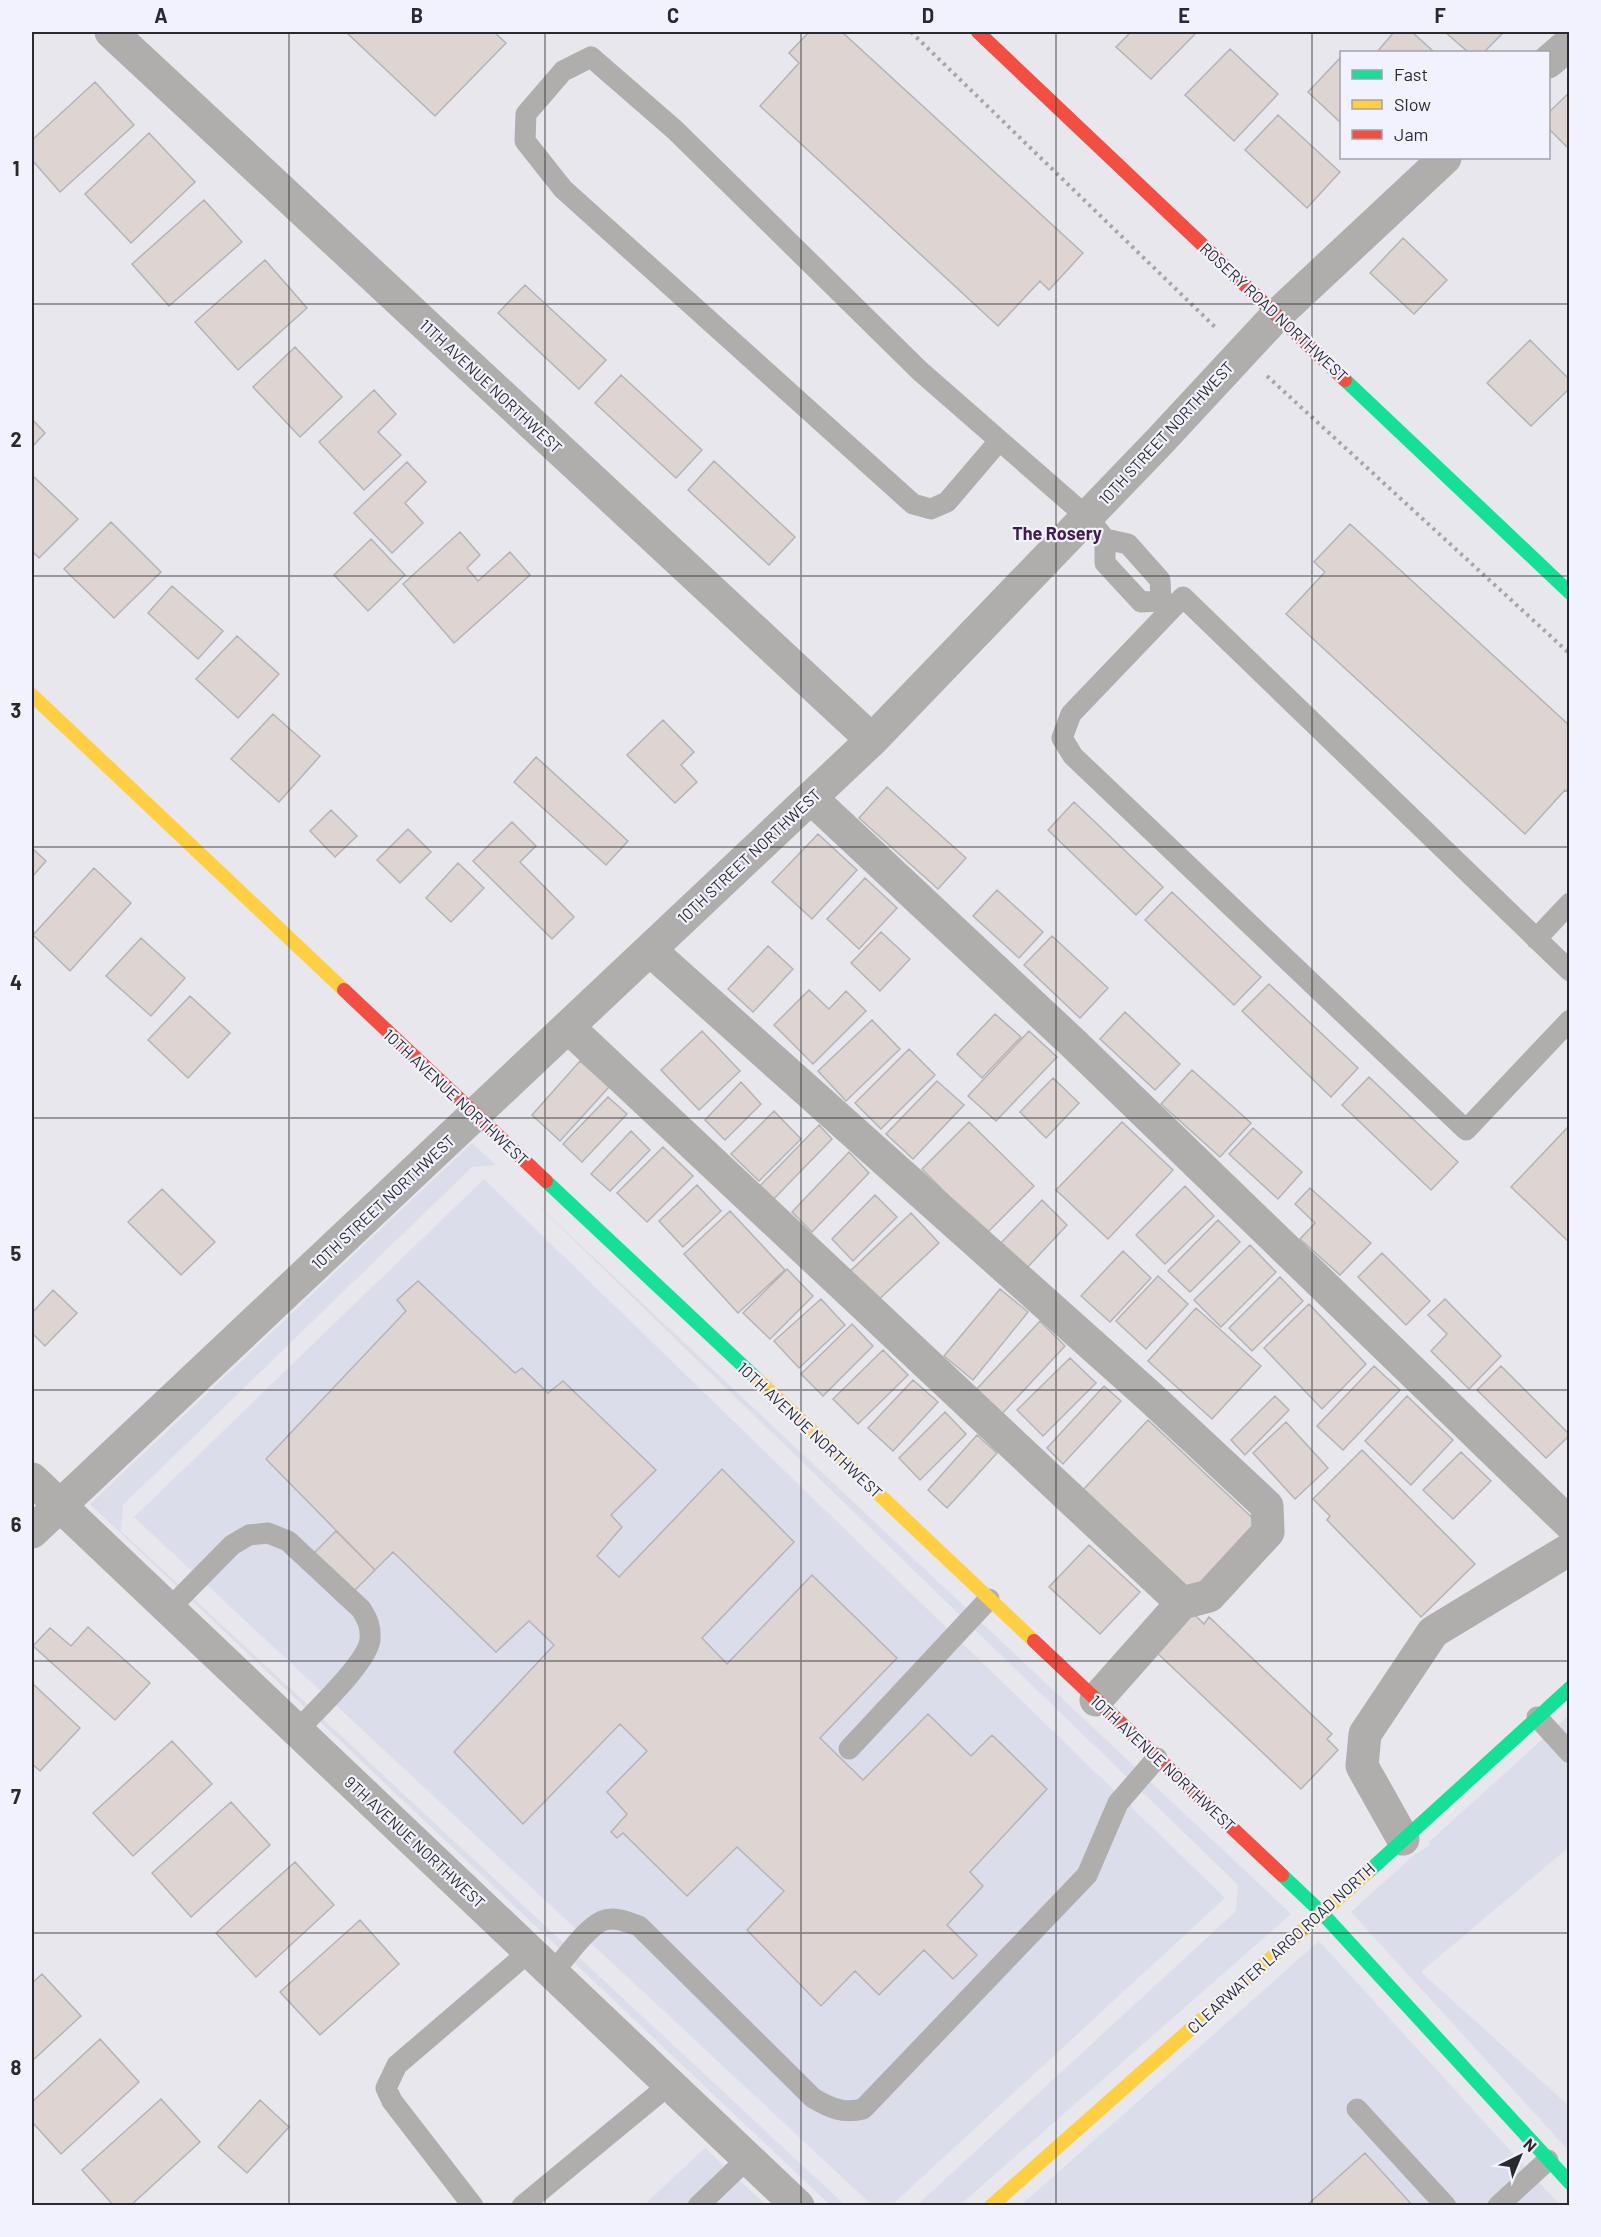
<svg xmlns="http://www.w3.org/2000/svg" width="1601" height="2237" font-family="Barlow,sans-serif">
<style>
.built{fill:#dcddea}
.building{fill:#ded4d2;stroke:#b5b3b5;stroke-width:1.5}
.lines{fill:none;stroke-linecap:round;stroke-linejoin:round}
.path{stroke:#a6a6a7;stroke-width:4;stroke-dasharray:3 4.5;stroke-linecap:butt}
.lane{stroke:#afaead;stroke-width:21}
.street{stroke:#afaead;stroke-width:33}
.fast{stroke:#16e098;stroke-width:14}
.slow{stroke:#ffcf43;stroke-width:14}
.jam{stroke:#f24e42;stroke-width:14}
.grid{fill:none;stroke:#2a2a2e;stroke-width:1.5;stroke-opacity:0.55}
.labels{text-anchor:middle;stroke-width:4.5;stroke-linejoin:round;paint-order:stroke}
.street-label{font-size:16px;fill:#2a2a2e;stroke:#f1f2fd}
.neighbourhood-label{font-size:18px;font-weight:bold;fill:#401c53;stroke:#f1f2fd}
.neatline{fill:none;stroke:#2a2a2e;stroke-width:2}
.grid-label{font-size:20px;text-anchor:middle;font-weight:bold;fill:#2a2a2e}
</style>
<rect width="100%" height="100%" fill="#e7e7ed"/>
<path class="built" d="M472,1143l24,22 -24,2 -349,338 -2,26 724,674h-15l-740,-701z
M484,1179l741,719 -333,307h-20l-738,-688z
M521,1189l770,725 -331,291h-43l319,-294 2,-26z
M1569,1715v132l-148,125 148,134v45l-218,-239 63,-57 16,-10 -1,-3z
M1319,1941l241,264 -540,1z
M705,2148l61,57 -123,1z"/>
<path class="building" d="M346,32h148l12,11 -71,73z
M809,32h33l241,221 -34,37 -9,-9 -42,45 -238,-220 39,-43 -10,-10z
M1131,32h66l-46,47 -35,-32z
M1394,32h18l22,20h-57z
M1445,32h59l-20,20h-16z
M1230,49l48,45 -44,47 -49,-46z
M1342,56v68l-34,-32z
M95,82l39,43 -74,67 -28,-32v-20z
M1570,92v58l-22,-22v-15z
M1278,115l62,57 -33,36 -62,-58z
M149,133l46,49 -64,61 -46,-49z
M204,200l38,42 -73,64 -37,-42z
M1403,238l44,42 -33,34 -44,-41z
M265,260l42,48 -69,62 -43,-48z
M525,285l81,75 -27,29 -81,-76z
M1530,340l40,40v8l-39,38 -44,-43z
M295,347l47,50 -42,40 -47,-50z
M621,375l81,75 -26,28 -81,-75z
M374,390l22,24 -18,18 23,23 -37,35 -45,-48z
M32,419l13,14 -13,14z
M714,461l81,76 -26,28 -81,-75z
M407,462l19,20 -21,21 18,20 -31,30 -38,-40z
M33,476l45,43 -39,39 -7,-7z
M111,522l50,50 -47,46 -50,-49z
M1350,524l220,202v67l-5,-3 -40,44 -239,-220 39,-42 -11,-10z
M460,532l20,23 -13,13 11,13 32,-29 20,23 -76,68 -51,-59z
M371,539l34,36 -37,36 -34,-36z
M172,586l51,45 -25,28 -50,-46z
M237,636l42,38 -41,44 -42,-39z
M273,714l47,42 -41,46 -48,-43z
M663,720l31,32 -13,13 16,17 -22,21 -48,-48z
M536,757l92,84 -22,24 -92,-83z
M887,787l79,71 -28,31 -79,-71z
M1074,802l89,85 -27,28 -88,-85z
M331,810l26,26 -22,21 -25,-26z
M512,822l24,24 -16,16 54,55 -22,22 -79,-78z
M408,829l23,23 -31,31 -23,-23z
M818,834l39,36 -45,49 -40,-37z
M32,848l14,13 -14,16z
M458,863l26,25 -33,34 -25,-24z
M94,868l37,35 -61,68 -37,-36z
M865,878l32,30 -38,41 -32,-30z
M997,890l46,42 -24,26 -46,-42z
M1172,892l89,85 -27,28 -89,-85z
M881,932l29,27 -30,32 -29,-28z
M1052,936l56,52 -28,30 -56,-53z
M141,938l44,40 -34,38 -45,-40z
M768,946l25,23 -40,43 -25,-23z
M1269,984l89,84 -27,29 -89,-86z
M809,990l20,19 17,-18 20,20 -53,53 -39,-39z
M190,996l40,37 -42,45 -40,-38z
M1125,1012l55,52 -25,26 -55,-51z
M995,1014l26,23 -39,41 -25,-24z
M872,1020l28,29 -54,52 -28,-30z
M702,1031l38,40 -41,39 -38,-40z
M1029,1031l28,26 -61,64 -28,-25z
M909,1049l26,26 -54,54 -26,-26z
M580,1061l29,26 -49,54 -28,-26z
M1192,1070l59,53 -31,34 -59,-53z
M1369,1077l89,85 -27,28 -89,-85z
M1053,1078l26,25 -33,35 -26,-26z
M937,1081l27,24 -51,54 -27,-25z
M741,1082l20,22 -36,36 -20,-20z
M608,1097l19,17 -45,48 -19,-18z
M774,1111l27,28 -42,42 -28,-27z
M969,1122l65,64 -48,48 -64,-65z
M1122,1122l51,48 -65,69 -52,-49z
M819,1125l13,14 -66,68 -13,-14z
M1570,1125v118l-59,-56z
M1253,1128l49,44 -24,27 -49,-45z
M631,1131l19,19 -40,41 -19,-17z
M663,1147l30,29 -46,46 -30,-29z
M849,1152l20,21 -57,59 -20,-20z
M697,1185l24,26 -38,36 -24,-26z
M1185,1186l29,30 -49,48 -29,-29z
M1310,1188l61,55 -31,32 -40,-36 15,-16 -20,-19z
M162,1189l53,53 -34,33 -53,-53z
M875,1195l22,22 -44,44 -21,-22z
M1042,1200l25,25 -41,44 -26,-25z
M730,1211l55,59 -47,43 -54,-59z
M911,1213l28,30 -65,61 -28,-29z
M1218,1220l22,22 -50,50 -22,-21z
M1250,1245l26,27 -55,55 -27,-27z
M1123,1251l28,27 -41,44 -29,-26z
M1382,1253l48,48 -24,24 -48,-48z
M787,1269l26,27 -43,43 -27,-26z
M1158,1276l30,28 -42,45 -30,-28z
M1280,1277l23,24 -51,50 -23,-23z
M418,1281l97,92 7,-5 26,25 15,-12 93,89 -45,45 11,12 -25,29 22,21 103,-108 72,73 -92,96 25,26 85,-89 85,83 -77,80 43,42 65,-66 43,42 21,-21 55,54 -77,83 13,14 -36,39 30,30 -24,24 -29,-29 -45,45 -24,-24 -34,35 -74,-76 37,-39 -47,-44 -50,49 -64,-63 -6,5 -6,-6 16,-18 -20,-22 40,-41 -27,-27 -97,100 -69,-72 100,-107 -25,-24 -33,31 -103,-100 -18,18 -109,-111 140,-148 -9,-11z
M1000,1289l28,23 -55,68 -29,-24z
M53,1290l24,23 -32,33 -13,-13v-20z
M821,1299l24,26 -46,43 -25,-27z
M1445,1299l56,57 -32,33 -38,-38 16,-17 -19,-19z
M1309,1304l57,60 -44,45 -58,-61z
M1196,1308l65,58 -49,53 -64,-58z
M1040,1321l25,25 -67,72 -25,-25z
M852,1324l21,22 -50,50 -22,-22z
M883,1350l25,25 -50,49 -25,-25z
M1070,1358l26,25 -53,53 -26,-26z
M1374,1366l26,24 -57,60 -26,-24z
M1501,1366l69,69 -24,23 -69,-68z
M913,1380l25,22 -45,49 -25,-23z
M1104,1386l17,15 -58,63 -16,-16z
M1275,1396l14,14 -44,45 -14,-15z
M1407,1396l46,44 -42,45 -46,-44z
M945,1412l21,22 -46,46 -21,-22z
M1148,1420l111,104 -67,71 -111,-103z
M1286,1422l42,46 -33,31 -42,-46z
M977,1435l20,18 -50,55 -19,-18z
M1362,1450l113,114 -54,53 -94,-97 3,-4 -17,-17z
M1461,1452l30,29 -38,38 -30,-29z
M336,1531l39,39 -34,34 -39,-39z
M1089,1545l51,47 -40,42 -51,-47z
M1192,1612l12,12 5,-7 123,117 -5,5 11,11 -37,39 -146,-138z
M88,1627l62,56 -35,37 -82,-74 17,-18 21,18z
M32,1683l48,45 -40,43 -8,-7z
M172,1741l40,43 -79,72 -40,-43z
M231,1802l39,43 -79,72 -39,-44z
M295,1862l39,43 -78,72 -40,-44z
M360,1920l39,44 -79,71 -40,-43z
M42,1974l39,42 -49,45v-78z
M100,2039l39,43 -78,72 -29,-32v-20z
M161,2099l39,43 -70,64h-16l-32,-36z
M260,2100l29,27 -42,46 -29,-26z
M1365,2153l48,53h-107z"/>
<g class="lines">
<path class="path" d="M911,32l305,296
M1267,376l303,278"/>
<path class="lane" d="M999,441l-52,61 -16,7 -18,-5 -350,-315 -38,-48 1,-27 37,-43 28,-14 84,73 245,241 167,146 18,22 23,5 32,36 1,21 9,9
M1105,539v24l36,39 20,-1
M1536,939l34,-36
M1570,971l-387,-374 -112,117 -9,24 11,18 393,374 104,-110
M169,1609l63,-64 17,-10 19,-2 20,8 73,68c7,11 10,18 9,31 -3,23 -55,71 -73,91
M1537,1717l33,36
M849,1749l140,-150
M552,1973c13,-14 34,-45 50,-52 12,-5 26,1 37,5l174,172c17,10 30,16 50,11l224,-234 31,-72 39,-45
M1357,2109l89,97
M473,2206l-81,-105 -6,-13 11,-23 133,-114
M522,2206l148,-122
M698,2206l50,-48
M1498,2206l50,-46"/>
<path class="street" d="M111,32l761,708
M1548,62l22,-19
M811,798l263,246 496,480
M650,950l498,445 119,111 1,26 -59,64 -27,7
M568,1027l614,576 -86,97
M32,1479l766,727
M32,1532l840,-792 287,-298 118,-127 168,-157
M1403,1839l-41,-73 3,-32 68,-102 137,-83"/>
<path class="fast" d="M1345,380l225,213
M546,1181l211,198
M1368,1872l202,-184
M1282,1875l40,38 248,270"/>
<path class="slow" d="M32,695l312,295
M757,1379l277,262
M991,2206l377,-334"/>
<path class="jam" d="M978,32l367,348
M344,990l202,191
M1034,1641l248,234"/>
</g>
<path class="grid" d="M289,32v2174M545,32v2174M801,32v2174M1056,32v2174M1312,32v2174M32,304h1538M32,576h1538M32,847h1538M32,1118h1538M32,1390h1538M32,1661h1538M32,1933h1538"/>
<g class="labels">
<g class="street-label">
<text transform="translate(1274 312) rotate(43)" y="6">ROSERY ROAD NORTHWEST</text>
<text transform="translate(491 386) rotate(43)" y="6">11TH AVENUE NORTHWEST</text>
<text transform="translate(1166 433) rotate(-47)" y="6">10TH STREET NORTHWEST</text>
<text transform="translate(749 856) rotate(-43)" y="6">10TH STREET NORTHWEST</text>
<text transform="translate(456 1097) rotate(43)" y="6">10TH AVENUE NORTHWEST</text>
<text transform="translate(383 1202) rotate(-43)" y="6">10TH STREET NORTHWEST</text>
<text transform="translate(810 1430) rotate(43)" y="6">10TH AVENUE NORTHWEST</text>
<text transform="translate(1163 1763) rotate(43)" y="6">10TH AVENUE NORTHWEST</text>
<text transform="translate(415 1842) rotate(43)" y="6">9TH AVENUE NORTHWEST</text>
<text transform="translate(1281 1948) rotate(-42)" y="6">CLEARWATER LARGO ROAD NORTH</text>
</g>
<g class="neighbourhood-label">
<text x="1057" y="540">The Rosery</text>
</g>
</g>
<rect width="1601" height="2237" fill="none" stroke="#f1f2fd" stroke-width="66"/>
<rect x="1340" y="51" width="210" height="108" fill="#f1f2fd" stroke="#a1a2aa" stroke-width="1.5"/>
<rect x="1352" y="70" width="30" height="9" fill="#16e098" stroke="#a1a2aa" stroke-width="1.5"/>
<text x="1394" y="81" font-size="18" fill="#2a2a2e">Fast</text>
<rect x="1352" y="100" width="30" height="9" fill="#ffcf43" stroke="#a1a2aa" stroke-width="1.5"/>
<text x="1394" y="111" font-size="18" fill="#2a2a2e">Slow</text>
<rect x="1352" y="130" width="30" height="9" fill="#f24e42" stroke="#a1a2aa" stroke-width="1.5"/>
<text x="1394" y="141" font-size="18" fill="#2a2a2e">Jam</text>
<g transform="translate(1520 2156) rotate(43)" stroke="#f1f2fd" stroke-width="4.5" paint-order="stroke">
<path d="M0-4.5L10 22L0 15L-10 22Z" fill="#2a2a2e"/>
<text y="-9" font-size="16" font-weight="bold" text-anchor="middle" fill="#2a2a2e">N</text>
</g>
<rect x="33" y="33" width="1535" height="2171" class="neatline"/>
<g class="grid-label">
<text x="161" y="23">A</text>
<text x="417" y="23">B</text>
<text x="673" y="23">C</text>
<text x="928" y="23">D</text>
<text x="1184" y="23">E</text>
<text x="1440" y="23">F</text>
<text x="16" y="176">1</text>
<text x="16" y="447">2</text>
<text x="16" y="718">3</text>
<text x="16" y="990">4</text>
<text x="16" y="1261">5</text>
<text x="16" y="1532">6</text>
<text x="16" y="1804">7</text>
<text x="16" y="2075">8</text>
</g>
</svg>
